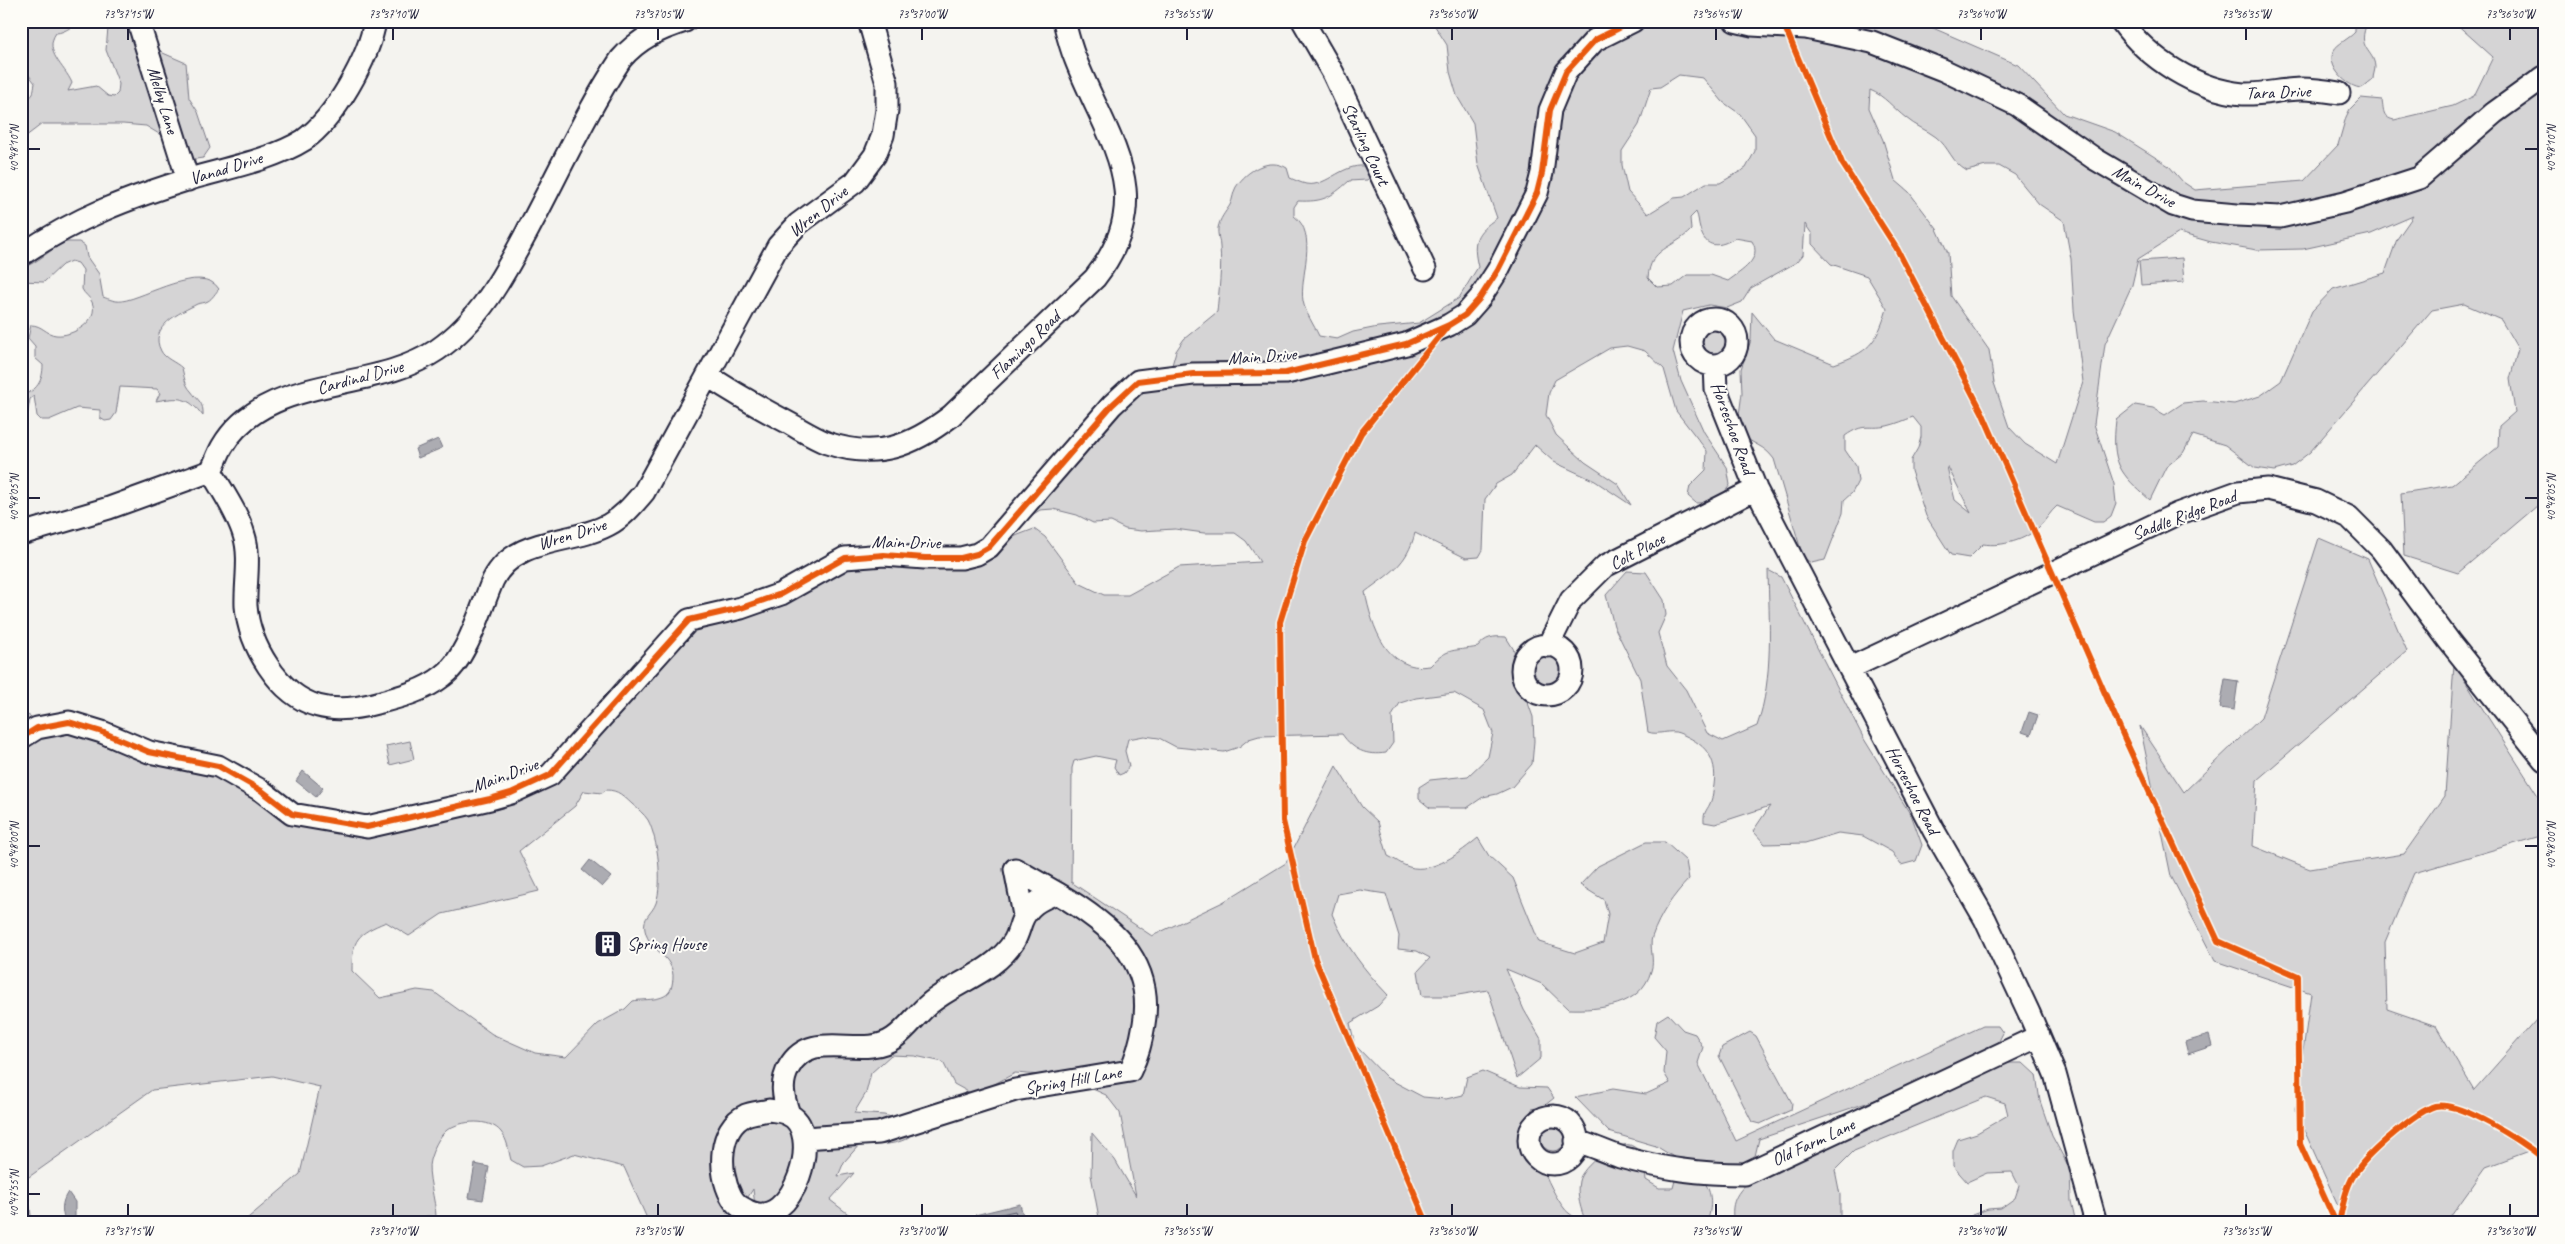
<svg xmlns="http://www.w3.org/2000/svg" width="2565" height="1244" font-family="Caveat,sans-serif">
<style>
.green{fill:#d5d4d5;stroke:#7c7b88;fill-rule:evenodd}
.water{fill:#acacb2;stroke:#757582}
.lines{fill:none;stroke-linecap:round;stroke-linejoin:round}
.shore{stroke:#59596b;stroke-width:1}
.minor-casing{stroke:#22223b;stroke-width:25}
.minor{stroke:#fdfcf7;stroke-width:21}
.cycleway-casing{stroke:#fdfcf7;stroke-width:9}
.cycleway{stroke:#e8590c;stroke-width:6}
.ticks{fill:none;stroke:#22223b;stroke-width:2}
.labels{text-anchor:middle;stroke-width:4;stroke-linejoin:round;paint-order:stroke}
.street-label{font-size:18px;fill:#22223b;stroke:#fdfcf7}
.poi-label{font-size:18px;fill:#22223b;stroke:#fdfcf7;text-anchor:start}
.neatline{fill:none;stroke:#22223b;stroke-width:2}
.ticks-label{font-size:12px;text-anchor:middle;fill:#22223b}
</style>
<rect width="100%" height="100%" fill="#f4f3ef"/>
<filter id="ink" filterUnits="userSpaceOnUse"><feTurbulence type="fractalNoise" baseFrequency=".02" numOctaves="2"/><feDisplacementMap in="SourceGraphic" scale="10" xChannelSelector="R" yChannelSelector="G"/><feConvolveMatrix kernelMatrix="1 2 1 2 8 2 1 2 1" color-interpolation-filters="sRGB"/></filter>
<g filter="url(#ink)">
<path class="green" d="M21,21h64c-11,2 -19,12 -29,12 -13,19 9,33 16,50l-4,8 28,-5 12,10 6,1 4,-4 1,-9 -13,-34 2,-22 -7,-7h29l33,32 23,10 3,35 9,14 12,36 -7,10 -14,2 -20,-20 -23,-14 -23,-2h-81l-21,16v-32l12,-14 2,-11 -14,-18z
M1428,21h489l101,44 46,49 51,18 54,34 14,16 12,8 109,-9 34,-36 8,-28 4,-8 11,-11 21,2c2,11 0,17 12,20l59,-14 21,-10 19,-39 -40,-36h91v479l-86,73 -54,-17 -3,-63 51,-8 46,-38 1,-21 16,-14 -5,-33 8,-30 -17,-29 -37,-16 -32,6 -122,142 -18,14 -18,5 -19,-3 -30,-23 -32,-10 -10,18 -17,14 -16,33c-31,-27 -39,-37 -34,-80l19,-15 18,3 12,7 18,-12 20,-2 31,3 26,-8 21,-15 31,-70 21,-22 52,-16 12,-34 16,-23 -42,18 -68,15 -46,1 -46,-8 -32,-9 -41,26 -6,26 -27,59 -11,80 20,60 2,19 -5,13 -8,6h-9l-37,-16c-7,6 -11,14 -18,21 -13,13 -37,20 -56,17l-14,14 -18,-3 -25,-39 -15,-45v-11l7,-12 3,-11v-10l-8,-10c-8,3 -17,7 -26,9 -20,4 -22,-4 -42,10v14l11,16 2,15 -6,12 -8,7 -1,13 -18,47 -14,3 -8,-6 -29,-98c-11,-15 -20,-13 -34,-26l-1,-18 3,-22 -1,-24 10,-29 1,-28 22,27 60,25c35,-12 42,-20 53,-55l-20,-33 -36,-12 -19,-20v-10l-7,-10 -2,31 -6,7 -46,26 -9,14 -15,6 -18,-3 -26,6 -10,40 8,30 23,51 23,35 3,18c-9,13 -17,18 -34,18l-8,-7 2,-10 16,-16 1,-19 -31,-40 -12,-42 -19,-18 -18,-5 -17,2 -55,32 -6,13 -3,22 10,20 29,27 33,22 13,21 -36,-24 -41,-19 -19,-17 -23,30 -16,9 -11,15 -2,51 -4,7 -13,1 -51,-25c-8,32 -25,40 -50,59 7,34 21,81 65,74 19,-20 23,-14 48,-19 7,-10 15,-11 28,-10l8,13 4,25 15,42 1,24 -2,23 -20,23 -15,7 -14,3 -16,11h-37l-11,-9v-12l11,-7 38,-4 20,-19 5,-24 -9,-23 -30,-17 -38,5 -16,5 -8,13 1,27 -7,10c-20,3 -33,-3 -44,-19l-83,2 -10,3 -10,8 -15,5 -48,-5 -17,-9 -15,-2 -16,3 -3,12 4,15 -5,7 -5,2 -5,-8 2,-7 -20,-4 -22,5 -2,7 -1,114 81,54 71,-34 63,-39 50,-97 26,41 16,15 10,34c7,3 14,9 21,11 24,7 52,-15 69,-29l11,18 24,22 26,64 36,11 28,-10 5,-29 -4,-14 -24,-15 18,-19 48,-24h19l21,19 3,18c-16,17 -29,35 -37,58 -3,10 3,23 -1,34 -10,36 -52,39 -83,38l-26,-25 -36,-15 18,41 17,29v19l-24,20 -29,-88 -36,6h-30l-4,-25 12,-13 -13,-7 -19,-2 1,-13 -13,-42 -26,-4 -22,4 -6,20c13,31 32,56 56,81l-10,11 -28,17 5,22 32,33 36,19 23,2 17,-4 4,-18 16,-6 37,16 27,1 7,10 -10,8 -12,3c-9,20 18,82 32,99 4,6 13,10 19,15h-483l-9,-48 1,-42 23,27 21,36 -16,-83 -14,-18 -40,-18 -51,-4 -41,22 -20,-11 -11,-22 -28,-6 -24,-1 -20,18 -5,20 -12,20 30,2 40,11c-21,20 -36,19 -64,18l-16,18 -6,14 16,-3 -24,27 30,23h-103l-4,-34 -15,24 -2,10h-87l-25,-56 -50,-13 -33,12 -18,1 -12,-7c-3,-11 -3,-19 -10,-28 -11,-14 -40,-12 -54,-2 -9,7 -14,20 -17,30 -4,12 6,42 6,57 -9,-2 -15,-1 -22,6h-172l58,-49 20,-87 -48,-11 -120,14 -126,89 6,44h-11v-511l27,13 170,41 53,33 96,28 168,-35 157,-167 155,-65 117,1 54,-26 16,-6 11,8 34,46 25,12h24l51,-28 81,-5 -14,-21 -11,-8h-31l-29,-4 -34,2 -16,-2 -14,-7 -18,1 -16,-8 -24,-6 -13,1 -13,8 114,-136 21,-9 10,-8 4,-14 8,-12 33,-27c2,-22 5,-43 3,-65 0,-6 -3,-13 -2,-19 2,-10 7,-15 12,-23 3,-6 3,-13 6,-18 11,-17 33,-30 51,-19l3,10c5,2 11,5 16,6 22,4 37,-24 65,-17l2,8 -6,5 -18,1c-19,17 -26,21 -51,20l-4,6v9c25,18 5,61 9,85 2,11 11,24 16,35l18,3 16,-7 25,-5 41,-4 40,-25 19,-31c-6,-26 -3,-34 19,-49l-19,-54 -5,-41 -16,-27 -7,-24 -3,-27 -14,-22zM1679,75l24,3 20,24 17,12 15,21v16l-9,17 -26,15h-14l-22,14 -10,1 -26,16 -20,-22 -6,-27v-14l17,-26 12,-37 9,-1zM1870,90c15,6 23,18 36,28 9,8 21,12 30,19 14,11 15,25 31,34l19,-5h13l16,9 24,29 25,17 7,38 3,51 9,72 -26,82 -32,-20 -16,-17 -15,-44 -5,-33 -38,-54 -3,-43 -11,-24 -28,-37 -14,-12 -12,-40 -14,-32zM1696,212c3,6 2,10 4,16 5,22 20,19 35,10l17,3c11,18 -11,30 -24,40l-17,-6h-24l-14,11 -16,1 -9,-9c2,-31 25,-29 43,-48l-1,-12zM1947,467h1l23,46 -16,-13zM606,790c13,0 17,6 26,14 6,5 12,10 16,16 10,19 15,63 8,83 -4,11 -14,14 -11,27 4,23 34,26 27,55 -3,18 -26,13 -39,16l-8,8 -27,15 -32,33 -31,-4 -43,-19 -58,-42 -17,-2 -37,8 -28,-27c0,-32 5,-37 34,-49l23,14 33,-22 97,-23 -20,-40 56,-45 9,-15 18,2z
M2355,21h13c-13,29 6,28 7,46 0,4 -2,8 -2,12l-11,9c-14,0 -37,-22 -28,-38 3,-6 16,-12 21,-18z
M66,242h13l6,4 2,11 12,17 4,23c6,2 12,5 19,4 23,-3 80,-39 97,-12 -3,3 -7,10 -11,12 -3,2 -8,2 -11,3 -17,9 -49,22 -36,47 4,8 15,11 21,17 2,8 3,17 9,23 7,10 13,11 12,25 -15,-20 -24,-19 -47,-15l4,-8 -3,-4 -37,-2 -4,26 -5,7 -6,1 -5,-3v-8l-23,-2 -28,12h-8l-4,-4 -3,-20 -4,3 -5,29 -4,2v-35c16,-3 22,-15 22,-30l-8,-7v-12l-7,-8 3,-13c11,0 15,9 25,10 16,2 44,-14 36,-33 -2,-5 -8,-8 -10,-13l1,-19 -5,-7 -7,-2 -9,4 -18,17 -23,-1v-13c18,-5 28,-19 45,-26z
M2182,258l2,24 -43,3 -2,-24z
M1695 342a19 19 0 1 1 38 0a19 19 0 1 1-38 0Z
M2319,538l49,21 39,92 -150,129 -4,66 57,23 94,-15 41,-58 9,-132 90,141v30l-130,38 -29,69 2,67 49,17 38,64 70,-79v139l-4,-3 -54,20 -40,56h-100l-51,-113 16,-117 -96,-32 -44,-85 -31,-150 44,66 77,-74z
M1768,570l13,7 83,162 48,78 10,28 -6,16 -15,4 -9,-13 -29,-16 -25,-3 -33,10 -40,1 -12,-13 17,-25 -55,18 -11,-2c-1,-11 4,-12 7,-21 2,-5 2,-11 3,-16 4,-28 -10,-42 -35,-52 -10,-4 -21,3 -31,-1l-8,-53 -26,-53 -8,-31 21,-24 19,1 18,28 2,15 -8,18 9,33 19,24 21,43 16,8 34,-15c17,-49 12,-104 11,-156z
M1529 670a19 19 0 1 1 38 0a19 19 0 1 1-38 0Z
M410,741l4,18 -24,6 -4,-19z
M1668,1014l15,16 12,4 8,13 -5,16 38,78 247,-115h15l5,7 -6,12 -89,44 -149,50 -4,17 -7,10 -45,14c10,13 9,27 4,43h-121c-5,-14 -10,-27 -7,-42 3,-15 36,-40 51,-36 4,1 9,6 13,9l3,26 13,8h14l7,-27 -24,-15 -47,-14 -34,-35 38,-8 33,5 24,-11 -6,-10 2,-22 -12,-14 3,-16z
M1750,1032l6,4 36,67 -1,7 -31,14 -8,-2 -33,-66 3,-9z
M2008,1063h15l13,12 4,26 12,35 18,33 1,32 5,22h-19l-7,-6h-15l-7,6h-64l8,-8 16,-6 13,-1 14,-10 4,-12 -7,-14 -25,1 -20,9 -14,-16v-15l5,-12 19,-6 31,-18 -3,-12 -19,-6 -132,54 -19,19 5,25v28h-106c-5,-23 5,-33 21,-47z
M1540 1138a13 13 0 1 1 26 0a13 13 0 1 1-26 0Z"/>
<path class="water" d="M438,439l4,9 -24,10 -3,-9z
M2225,679l13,2 -4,29 -14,-2z
M2029,712l9,3 -7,20 -9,-3z
M303,771l20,17 -7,9 -20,-16z
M590,860l21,17 -9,10 -20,-17z
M2209,1035l3,11 -24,8 -3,-12z
M475,1164l14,3 -6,33 -14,-2z
M68,1192l7,10v21h-9c-5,-11 -5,-21 2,-31z
M1020,1204l5,19h-48l-2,-8z"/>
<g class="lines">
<path class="shore" d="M982,1223l1,-5 32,-7 5,12"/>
<defs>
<path id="minor" d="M138,21l50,159
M1303,21l30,52 92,196
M1735,21l17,4 54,3 66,14 71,28 74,35 78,54 78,46 19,6 45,4 43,2 65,-15 74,-24 75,-65 50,-36
M2121,21c27,38 76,69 122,73 20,1 39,-5 58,-5 13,0 26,2 38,4
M21,255c57,-38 107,-57 172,-77 35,-10 81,-19 111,-38 31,-22 65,-82 71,-119
M1691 342a23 23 0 1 1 46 0a23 23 0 1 1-46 0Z
M1715,365l1,24 40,100 178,342 51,88 44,94 26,61 41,149
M708,376c26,17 52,32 79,46 13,7 27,16 40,21 50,17 85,3 124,-27l144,-138c65,-83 11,-139 -20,-220 -5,-12 -8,-25 -11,-37
M211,471c11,20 27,42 33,64 7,21 1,49 2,71 3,38 32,89 72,100 18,5 41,2 59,-3 23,-6 47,-12 66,-27 24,-17 38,-69 50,-96 22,-44 77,-35 115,-55 15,-8 25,-20 36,-33l134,-246 20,-22 57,-42 20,-27 8,-20 4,-25v-27l-18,-62
M21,534l88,-26 102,-37c4,-8 7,-17 11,-24 43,-74 150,-53 215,-97 44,-30 68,-77 92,-122 30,-56 57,-116 92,-169 18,-21 39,-30 64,-38
M1522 670a25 25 0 1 1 50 0a25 25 0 1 1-50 0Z
M1548,646l23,-46 34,-34 151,-77
M1850,668l327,-154 61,-22 30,-3 48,12 33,16 32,32 68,92 95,119
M21,738l16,-10 32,-6 33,10 47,20 69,14 44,25 30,23 75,13 123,-28 21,-6 39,-18 139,-155 52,-12 40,-14 64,-36 39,-3 41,3h36l16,-4 12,-7 123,-142 26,-24 55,-7 93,-1 120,-29 43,-19 16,-10 15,-17 18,-28 39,-77 5,-20 8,-63 16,-38 29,-32 38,-19
M1024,915l-9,-46 42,24
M769,1110c5,1 13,1 18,4 39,14 6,120 -39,97 -8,-4 -13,-7 -17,-15 -13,-24 -13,-68 15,-81 6,-3 16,-3 23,-5z
M789,1114c-6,-17 -9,-31 0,-47 23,-41 73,-6 105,-29 13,-9 23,-24 35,-34 27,-23 65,-31 85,-63 3,-5 5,-12 7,-18 6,-17 19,-24 36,-30 51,30 98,66 87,131 -3,18 -6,31 -14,47l-115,19 -136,43 -75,5
M1529 1140a24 24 0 1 1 48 0a24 24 0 1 1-48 0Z
M1576,1141c15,4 29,11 44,16 45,12 78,17 125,17l294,-138"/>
</defs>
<use href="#minor" class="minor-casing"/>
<use href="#minor" class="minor"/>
<defs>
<path id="cycleway" d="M1785,27l57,136 55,86 85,163 142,325 94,204 80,35 2,168 36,79
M21,738l16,-10 32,-6 33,10 47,20 69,14 44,25 30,23 75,13 123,-28 21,-6 39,-18 139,-155 52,-12 40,-14 64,-36 39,-3 41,3h36l16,-4 12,-7 123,-142 26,-24 55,-7 93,-1 120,-29 43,-19 16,-10 15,-17 18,-28 39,-77 5,-20 8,-63 16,-38 29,-32 38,-19
M1427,1223l-112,-264 -32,-138 -3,-199 25,-81 56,-108 86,-106
M2339,1223c4,-19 7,-39 19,-54 11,-16 59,-58 77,-63 25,-6 89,37 109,53"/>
</defs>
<use href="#cycleway" class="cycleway-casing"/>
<use href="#cycleway" class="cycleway"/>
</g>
</g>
<path class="ticks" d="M128,28v12M393,28v12M658,28v12M922,28v12M1187,28v12M1452,28v12M1716,28v12M1981,28v12M2246,28v12M2510,28v12M28,149h12M2525,149h13M28,498h12M2525,498h13M28,846h12M2525,846h13M28,1194h12M128,1204v12M393,1204v12M658,1204v12M922,1204v12M1187,1204v12M1452,1204v12M1716,1204v12M1981,1204v12M2246,1204v12M2510,1204v12"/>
<defs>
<symbol id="building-square" viewBox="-11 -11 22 22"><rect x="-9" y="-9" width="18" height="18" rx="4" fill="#22223b" stroke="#fdfcf7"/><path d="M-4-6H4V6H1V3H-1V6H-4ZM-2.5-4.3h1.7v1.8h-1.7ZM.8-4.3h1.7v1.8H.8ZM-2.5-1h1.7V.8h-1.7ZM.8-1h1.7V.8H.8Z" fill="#fff"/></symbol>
</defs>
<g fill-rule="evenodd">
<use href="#building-square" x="592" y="928" width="32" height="32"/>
</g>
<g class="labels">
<g class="street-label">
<text transform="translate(2278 92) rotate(-2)" y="6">Tara Drive</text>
<text transform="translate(163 100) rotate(73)" y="6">Melby Lane</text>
<text transform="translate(1366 144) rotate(65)" y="6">Starling Court</text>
<text transform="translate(226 168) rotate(-17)" y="6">Vanad Drive</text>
<text transform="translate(2144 186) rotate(29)" y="6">Main Drive</text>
<text transform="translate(818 211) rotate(-39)" y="6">Wren Drive</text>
<text transform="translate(1025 345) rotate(-44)" y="6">Flamingo Road</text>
<text transform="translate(1262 356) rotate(-4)" y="6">Main Drive</text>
<text transform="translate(360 377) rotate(-15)" y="6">Cardinal Drive</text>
<text transform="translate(1733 428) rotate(70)" y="6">Horseshoe Road</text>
<text transform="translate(2184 515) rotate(-21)" y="6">Saddle Ridge Road</text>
<text transform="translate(572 534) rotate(-17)" y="6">Wren Drive</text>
<text transform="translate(906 542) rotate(1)" y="6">Main Drive</text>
<text transform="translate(1637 551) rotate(-28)" y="6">Colt Place</text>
<text transform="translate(505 775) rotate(-20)" y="6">Main Drive</text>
<text transform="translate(1913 790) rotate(63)" y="6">Horseshoe Road</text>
<text transform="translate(1073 1080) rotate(-10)" y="6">Spring Hill Lane</text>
<text transform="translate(1813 1142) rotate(-25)" y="6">Old Farm Lane</text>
</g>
<g class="poi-label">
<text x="627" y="950">Spring House</text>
</g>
</g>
<rect width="2565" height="1244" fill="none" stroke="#fdfcf7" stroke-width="55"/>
<rect x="28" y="28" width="2510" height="1188" class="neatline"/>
<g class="ticks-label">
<text x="128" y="18">73°37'15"W</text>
<text x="393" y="18">73°37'10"W</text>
<text x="658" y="18">73°37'05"W</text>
<text x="922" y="18">73°37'00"W</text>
<text x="1187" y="18">73°36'55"W</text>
<text x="1452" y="18">73°36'50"W</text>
<text x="1716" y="18">73°36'45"W</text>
<text x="1981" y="18">73°36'40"W</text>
<text x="2246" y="18">73°36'35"W</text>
<text x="2510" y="18">73°36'30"W</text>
<text transform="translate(14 149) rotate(-90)" y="4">40°48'10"N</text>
<text transform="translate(2551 149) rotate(-90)" y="4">40°48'10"N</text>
<text transform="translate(14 498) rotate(-90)" y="4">40°48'05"N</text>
<text transform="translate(2551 498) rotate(-90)" y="4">40°48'05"N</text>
<text transform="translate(14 846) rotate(-90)" y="4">40°48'00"N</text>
<text transform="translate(2551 846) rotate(-90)" y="4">40°48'00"N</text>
<text transform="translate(14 1194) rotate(-90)" y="4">40°47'55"N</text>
<text x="128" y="1235">73°37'15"W</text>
<text x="393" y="1235">73°37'10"W</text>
<text x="658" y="1235">73°37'05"W</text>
<text x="922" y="1235">73°37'00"W</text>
<text x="1187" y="1235">73°36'55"W</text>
<text x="1452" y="1235">73°36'50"W</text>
<text x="1716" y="1235">73°36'45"W</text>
<text x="1981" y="1235">73°36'40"W</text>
<text x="2246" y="1235">73°36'35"W</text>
<text x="2510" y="1235">73°36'30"W</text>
</g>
</svg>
